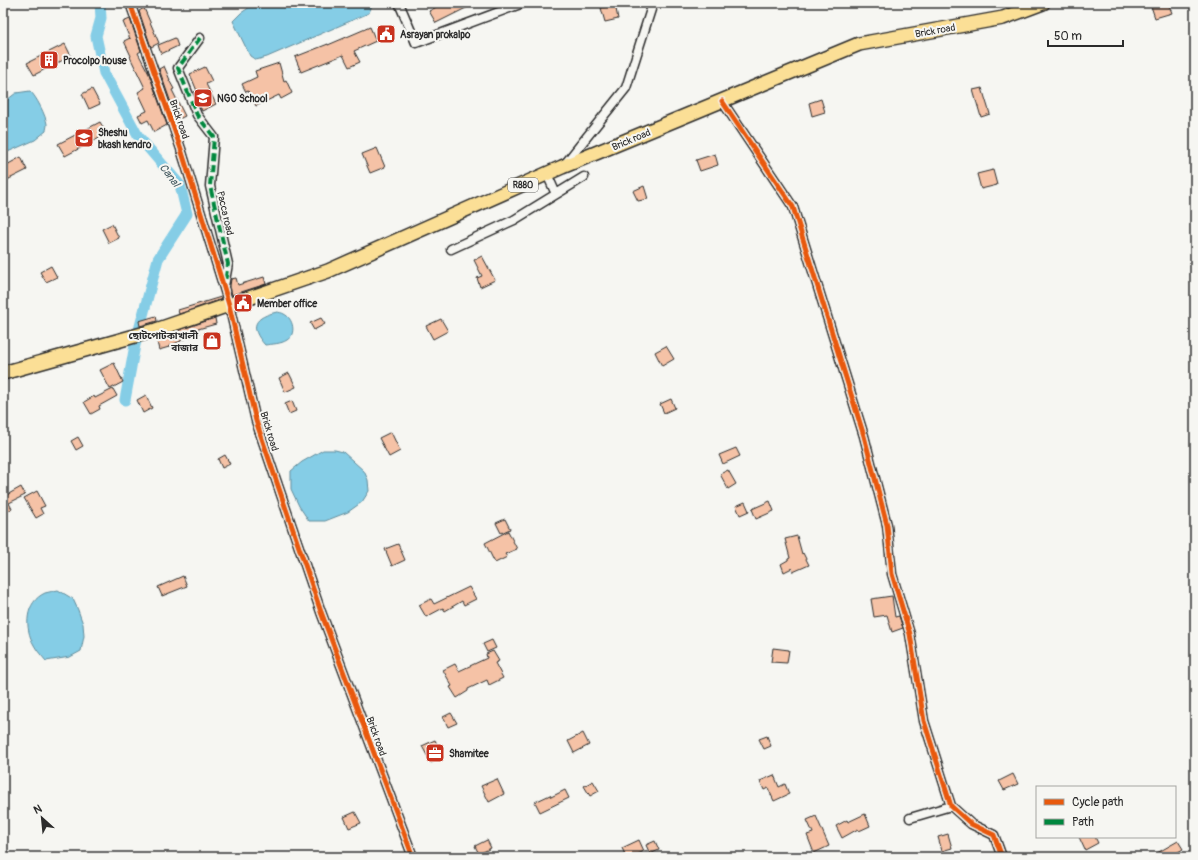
<svg xmlns="http://www.w3.org/2000/svg" width="1198" height="860" font-family="Pangolin,'Noto Sans Bengali',sans-serif">
<style>
.water{fill:#85cde6;stroke:#618c9b}
.lines{fill:none;stroke-linecap:round;stroke-linejoin:round}
.canal{stroke:#85cde6;stroke-width:11}
.building{fill:#f5c2a6;stroke:#2b2b2b}
.minor-casing{stroke:#2b2b2b;stroke-width:11}
.primary-casing{stroke:#2b2b2b;stroke-width:16}
.minor{stroke:#f6f6f2;stroke-width:8}
.primary{stroke:#fbdf96;stroke-width:13}
.quiet{stroke:#00873e;stroke-width:4;stroke-dasharray:8 4;stroke-linecap:butt}
.cycleway-casing{stroke:#f6f6f2;stroke-width:8}
.cycleway{stroke:#e8590c;stroke-width:5}
.labels{text-anchor:middle;stroke-width:4;stroke-linejoin:round;paint-order:stroke}
.shield{fill:#f6f6f2;stroke:#686867;stroke-width:1}
.shield-label{font-size:9px;font-weight:bold;fill:#2b2b2b}
.street-label{font-size:10px;fill:#2b2b2b;stroke:#f6f6f2}
.poi-label{font-size:10px;font-weight:bold;fill:#2b2b2b;stroke:#f6f6f2;text-anchor:start}
.water-label{font-size:11px;font-style:italic;fill:#465c63;stroke:#f6f6f2}
</style>
<rect width="100%" height="100%" fill="#f6f6f2"/>
<filter id="ink" filterUnits="userSpaceOnUse"><feTurbulence type="fractalNoise" baseFrequency=".025" numOctaves="2"/><feDisplacementMap in="SourceGraphic" scale="8" xChannelSelector="R" yChannelSelector="G"/><feConvolveMatrix kernelMatrix="1 2 1 2 8 2 1 2 1" color-interpolation-filters="sRGB"/></filter>
<g filter="url(#ink)">
<path class="water" d="M256,3h115l1,2 -3,8 -102,44 -11,3 -6,-4 -17,-35 8,-8z
M30,91c6,5 16,25 17,33 0,3 -1,5 -1,7l-11,9 -32,14v-51l13,-10z
M277,312c1,0 6,1 7,2 9,4 13,20 3,26 -6,4 -15,4 -22,5 -17,-19 -10,-28 12,-33z
M323,450h12l8,2 21,19 4,9 1,11 -7,11 -14,10 -23,9h-16l-10,-15 -8,-17v-18l11,-9z
M58,590l15,9 5,11 5,14 1,12 -3,15 -11,6 -24,4c-4,-5 -9,-10 -12,-16 -10,-17 -9,-43 11,-52 4,-1 9,-2 13,-3z"/>
<g class="lines">
<path class="canal" d="M100,3l1,15 -5,18 8,37 34,63 42,49 7,29 -29,45 -23,86 -10,55"/>
</g>
<path class="building" d="M444,3h32l-40,20 -7,-12z
M1160,3h8l4,10 -17,5 -4,-12z
M615,4l3,15 -13,3 -4,-14z
M144,8l15,35 -8,4 -12,-36z
M130,19l11,32 -3,2 11,21 18,51 -13,7 -6,-12 -6,3 -4,-8 9,-4 -9,-19 7,-4 -15,-31 1,-1 -7,-15 6,-3v1l-7,-17z
M370,27l6,14 -22,10 6,11 -11,5 -6,-12 -42,17 -6,-15 33,-13v1z
M175,38l3,8 -17,8 -3,-9z
M65,44l6,12 -37,19 -7,-12z
M279,63l5,18 2,-1 6,13 -11,6 -2,-4 -23,11 -8,-15 -2,1 -4,-8 15,-7 -2,-6z
M164,66l6,14h-1l5,9 -2,1 13,26 -8,4 -18,-51z
M205,67l7,14 -6,3 10,20 -14,7 -8,-19 3,-1 -7,-17z
M982,88l8,26 -9,3 -8,-27z
M92,89l8,15 -11,5 -7,-15z
M821,99l4,13 -13,4 -3,-13z
M100,122l7,12 -42,22 -7,-12z
M377,148l8,19 -15,6 -8,-19z
M715,154l3,11 -18,6 -4,-11z
M21,157l6,13 -24,12v-15z
M993,170l4,15 -16,4 -4,-15z
M644,186l4,13 -10,2 -5,-10z
M112,224l7,14 -10,5 -7,-14z
M482,256l13,24 -15,7 -3,-9 5,-2 -8,-16z
M51,266l6,11 -11,5 -6,-10z
M264,277l2,7 -34,11 -2,-9 1,-7 5,-1 2,7z
M221,297l1,2 -43,15 -1,-4z
M156,316l1,5 -17,5 -1,-5z
M215,318l1,6 -18,5 1,5 -18,6v1l-12,5v1l-10,3 -3,-12z
M321,318l4,6 -11,6 -4,-7z
M441,319l7,12 -15,8 -7,-13z
M666,346l8,13 -12,7 -7,-14z
M114,363l9,19 -13,7 -10,-19z
M289,373l7,14 -11,5 -6,-14z
M113,389l4,7 -18,10 1,3 -9,5 -7,-12 10,-6 1,2z
M146,395l6,13 -9,5 -6,-13z
M671,399l4,9 -11,5 -4,-9z
M292,401l4,10 -7,3 -4,-10z
M391,432l9,19 -11,6 -10,-19z
M78,437l5,9 -7,4 -5,-9z
M736,448l4,8 -17,8 -4,-9z
M225,455l5,9 -8,4 -4,-9z
M728,470l8,14 -8,5 -8,-15z
M21,487l4,8 -16,8 3,6 -9,4v-22l2,5z
M37,491l8,15 -5,2 3,6 -7,4 -12,-20z
M770,501l4,10 -18,8 -4,-10z
M745,502l4,9 -9,4 -4,-9z
M505,519l5,10 -9,4 -5,-10z
M508,531l9,18 -12,5 2,3 -12,6 -10,-20z
M797,536l5,18 1,-1 6,12 -16,7 -1,-4 -8,4 -3,-8 7,-4v-1l2,-1 -5,-19z
M398,544l7,16 -13,6 -7,-17z
M183,576l4,10 -25,10 -4,-9z
M469,587l7,12 -12,6 -2,-4 -17,10 -2,-3 -17,9 -7,-12 12,-6 3,5z
M892,596l3,21 4,-1 4,12 -11,4 -5,-17 -13,2 -3,-18z
M492,640l4,8 -9,4 -4,-8z
M773,648l16,2 -2,13 -16,-1z
M493,651l6,10 -4,2 8,15 -14,7 -2,-5 -19,9v2l-11,7 -7,-11 2,-1 -9,-16 12,-6 4,7 28,-13 -1,-4z
M451,713l6,10 -9,4 -5,-10z
M583,733l6,12 -15,8 -6,-12z
M767,736l4,10 -7,3 -5,-10z
M435,740l8,17 -12,6 -9,-17z
M1013,774l5,10 -14,6 -5,-9z
M774,775l5,12 6,-3 4,10 -15,7 -6,-13 -4,2 -4,-9z
M497,779l7,15 -15,8 -8,-16z
M593,781l6,10 -9,5 -6,-10z
M565,790l4,8 -29,14 -5,-10 15,-7 1,2z
M355,812l6,11 -12,5 -5,-11z
M865,814l5,12 -11,5 -1,-2 -16,9 -6,-12 11,-6 1,2z
M816,816l13,30 -15,7 -7,-18 6,-2 -6,-13z
M948,834l4,14 -10,3 -4,-14z
M1079,837h16l3,6 -13,7z
M487,840l4,8 -12,6 -4,-8z
M639,840l5,11 -12,6h-6l-4,-9z
M655,841l4,9 -9,4 -4,-9z
M1178,841l5,8 -13,8h-20z"/>
<g class="lines">
<defs>
<path id="minor" d="M130,3l51,146 43,139 5,17 27,116 65,191 92,245
M399,3l17,40 107,-40
M200,38l-22,30 19,47 17,22 -4,49 18,78 -4,22
M722,101l71,106 71,229 23,89 5,49 18,60 14,87 27,85 20,18 23,11 8,22
M565,164l61,-76 27,-85
M547,174l9,20
M451,249l63,-29 70,-43
M910,818l41,-12"/>
<path id="primary" d="M3,373l153,-43 172,-59 234,-104 297,-123 144,-26 40,-15"/>
</defs>
<use href="#minor" class="minor-casing"/>
<use href="#primary" class="primary-casing"/>
<use href="#minor" class="minor"/>
<use href="#primary" class="primary"/>
<path class="quiet" d="M200,38l-22,30 19,47 17,22 -4,49 18,78 -3,18"/>
<defs>
<path id="cycleway" d="M130,3l51,146 43,139 5,17 27,116 65,191 92,245
M722,101l71,106 71,229 23,89 5,49 18,60 14,87 27,85 20,18 23,11 8,22"/>
</defs>
<use href="#cycleway" class="cycleway-casing"/>
<use href="#cycleway" class="cycleway"/>
</g>
</g>
<defs>
<symbol id="civic-square" viewBox="-11 -11 22 22"><rect x="-9" y="-9" width="18" height="18" rx="4" fill="#c8321e" stroke="#f6f6f2"/><path d="M-.6-6.5H3V-4.5H.6V-3L4-1V1h2V6H-6V1h2V-1L-.6-3ZM-1.2 2.5V6h2.4V2.5Z" fill="#fff"/></symbol>
<symbol id="building-square" viewBox="-11 -11 22 22"><rect x="-9" y="-9" width="18" height="18" rx="4" fill="#c8321e" stroke="#f6f6f2"/><path d="M-4-6H4V6H1V3H-1V6H-4ZM-2.5-4.3h1.7v1.8h-1.7ZM.8-4.3h1.7v1.8H.8ZM-2.5-1h1.7V.8h-1.7ZM.8-1h1.7V.8H.8Z" fill="#fff"/></symbol>
<symbol id="school-square" viewBox="-11 -11 22 22"><rect x="-9" y="-9" width="18" height="18" rx="4" fill="#c8321e" stroke="#f6f6f2"/><path d="M0-5L7-2L0 1L-7-2ZM-4 1L0 2.5L4 1V4Q0 6-4 4Z" fill="#fff"/></symbol>
<symbol id="shop-square" viewBox="-11 -11 22 22"><rect x="-9" y="-9" width="18" height="18" rx="4" fill="#c8321e" stroke="#f6f6f2"/><path d="M-5-2.5h2.3a2.7 3.5 0 0 1 5.4 0H5L5.5 6h-11ZM-1.5-2.5h3a1.5 2.3 0 0 0-3 0Z" fill="#fff"/></symbol>
<symbol id="office-square" viewBox="-11 -11 22 22"><rect x="-9" y="-9" width="18" height="18" rx="4" fill="#c8321e" stroke="#f6f6f2"/><path d="M-6-3h4V-5.5h4V-3h4V5H-6ZM-1-4.5V-3h2v-1.5ZM-6 0V1H6V0Z" fill="#fff"/></symbol>
</defs>
<g fill-rule="evenodd">
<use href="#civic-square" x="375" y="23" width="22" height="22"/>
<use href="#building-square" x="38" y="49" width="22" height="22"/>
<use href="#school-square" x="192" y="87" width="22" height="22"/>
<use href="#school-square" x="73" y="127" width="22" height="22"/>
<use href="#civic-square" x="232" y="292" width="22" height="22"/>
<use href="#shop-square" x="201" y="330" width="22" height="22"/>
<use href="#office-square" x="424" y="742" width="22" height="22"/>
</g>
<g class="labels">
<rect class="shield" x="508" y="178" width="30" height="14" rx="3"/>
<g class="shield-label">
<text x="523" y="188">R880</text>
</g>
<g class="street-label">
<text transform="translate(935 30) rotate(-10)" y="4">Brick road</text>
<text transform="translate(180 119) rotate(71)" y="4">Brick road</text>
<text transform="translate(631 139) rotate(-23)" y="4">Brick road</text>
<text transform="translate(226 213) rotate(77)" y="4">Pacca road</text>
<text transform="translate(270 431) rotate(73)" y="4">Brick road</text>
<text transform="translate(377 736) rotate(70)" y="4">Brick road</text>
</g>
<g class="poi-label">
<text x="400" y="38">Asrayan prokalpo</text>
<text x="63" y="64">Procolpo house</text>
<text x="217" y="102">NGO School</text>
<text x="98" y="136">Sheshu<tspan x="98" dy="12">bkash kendro</tspan></text>
<text x="257" y="307">Member office</text>
<text x="198" y="339" text-anchor="end">ছোটপোটকাখালী<tspan x="198" dy="12">বাজার</tspan></text>
<text x="449" y="757">Shamitee</text>
</g>
<g class="water-label">
<text transform="translate(170 175) rotate(53)" y="4">Canal</text>
</g>
</g>
<rect width="1198" height="860" fill="none" stroke="#f6f6f2" stroke-width="16"/>
<rect x="8" y="8" width="1182" height="844" fill="none" stroke="#2b2b2b" stroke-width="1.5" filter="url(#ink)"/>
<rect x="1036" y="786" width="140" height="52" fill="#f6f6f2" stroke="#a5a5a2"/>
<rect x="1044" y="799" width="20" height="6" fill="#e8590c" stroke="#a5a5a2"/>
<text x="1072" y="806" font-size="12" fill="#2b2b2b">Cycle path</text>
<rect x="1044" y="819" width="20" height="6" fill="#00873e" stroke="#a5a5a2"/>
<text x="1072" y="826" font-size="12" fill="#2b2b2b">Path</text>
<g transform="translate(42 818) rotate(333)" stroke="#f6f6f2" stroke-width="3" paint-order="stroke">
<path d="M0-3L7 15L0 10L-7 15Z" fill="#2b2b2b"/>
<text y="-6" font-size="11" font-weight="bold" text-anchor="middle" fill="#2b2b2b">N</text>
</g>
<path d="M1048 40v6h75v-6" fill="none" stroke="#2b2b2b" stroke-width="2"/>
<text x="1054" y="40" font-size="12" fill="#2b2b2b" stroke="#f6f6f2" stroke-width="3" paint-order="stroke">50 m</text>
</svg>
